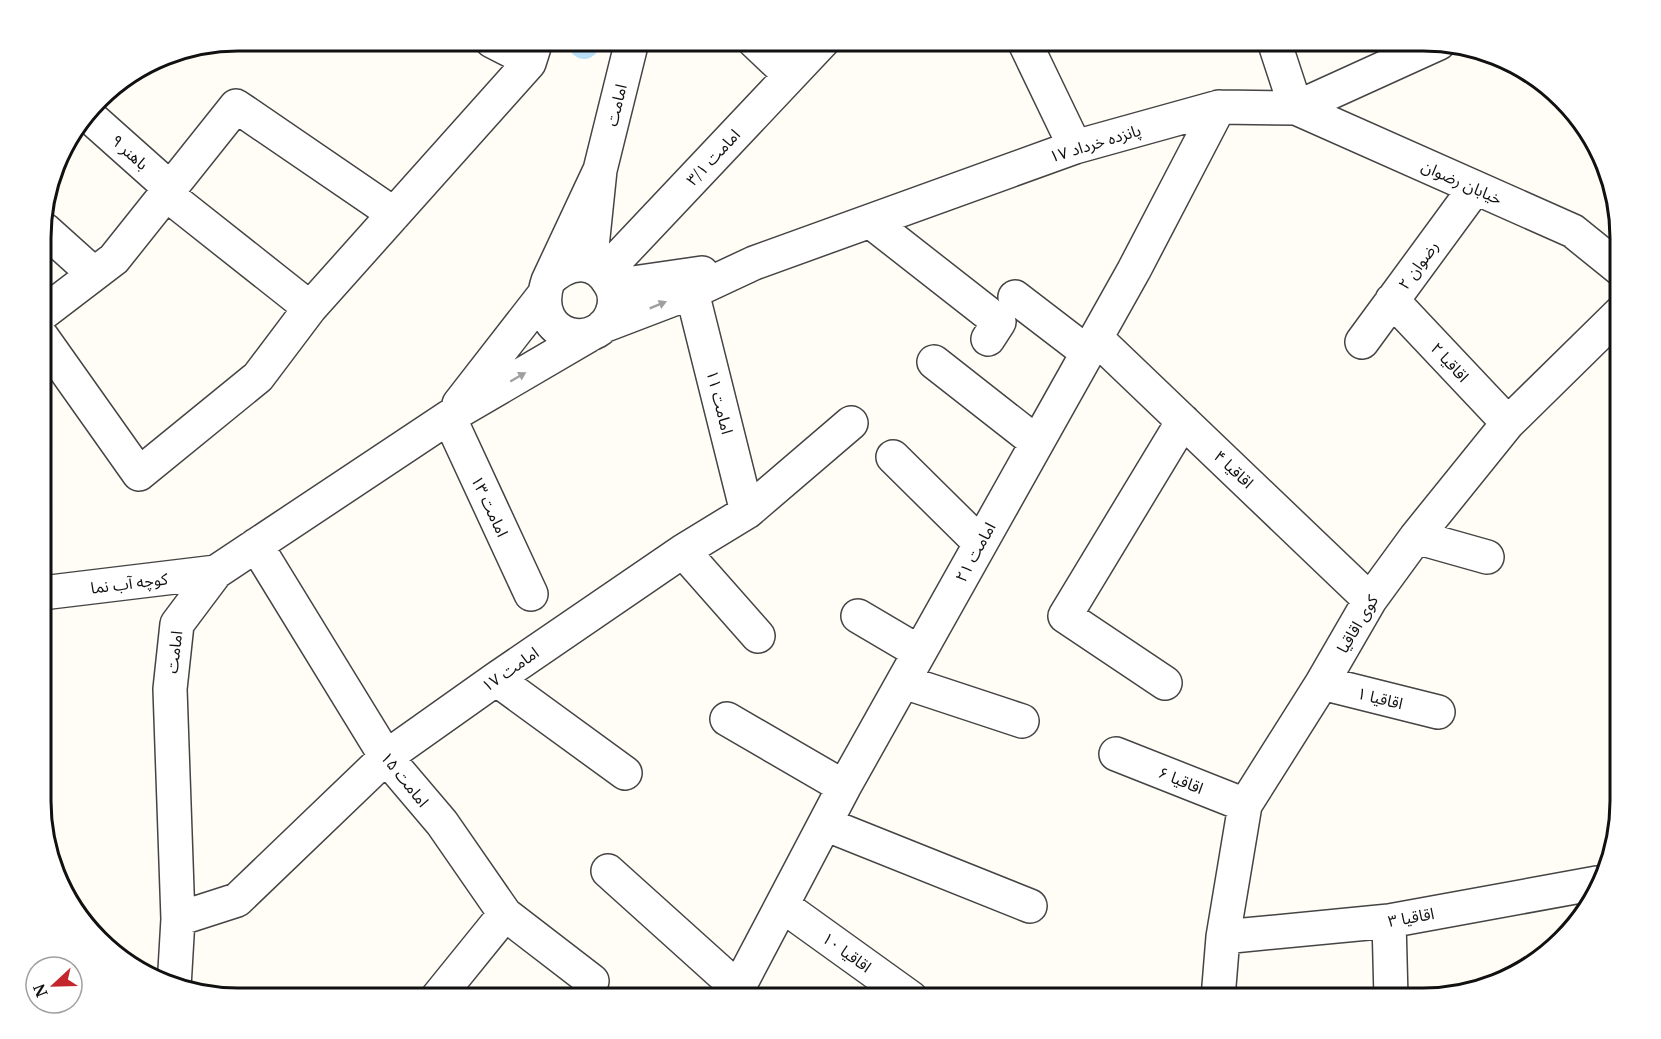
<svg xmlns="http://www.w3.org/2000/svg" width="1661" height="1039" font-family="'Noto Serif','Noto Sans Arabic',serif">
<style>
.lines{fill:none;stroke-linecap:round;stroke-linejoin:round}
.canal{stroke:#b9e0f7;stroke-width:30}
.minor-casing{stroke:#444;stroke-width:36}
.minor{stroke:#fff;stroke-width:33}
.oneway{fill:#a0a0a0}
.labels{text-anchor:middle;stroke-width:6;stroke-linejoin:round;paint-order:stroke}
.street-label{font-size:16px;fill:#111;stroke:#fff}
.rim{fill:none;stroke:#111;stroke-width:3}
</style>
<rect width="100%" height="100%" fill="#fffdf5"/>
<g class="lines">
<path class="canal" d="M584,44l1,-3"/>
<defs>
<path id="minor" d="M492,41l37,19
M754,41l36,34
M1024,41l51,106
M1274,41l22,67 277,123 47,38
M88,115l83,74
M166,194l144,114
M870,221l129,101 -11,17
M45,230l49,44
M590,266l10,-96 32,-129
M603,274l220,-233
M548,281c19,-19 46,-25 62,3 4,6 5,15 4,22 -10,49 -86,35 -66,-25l52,-111
M612,286l90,-13
M692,292l55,220
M1015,297l73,56
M1392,300l116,123
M42,314l72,-55 122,-153 158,108
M603,326l89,-34 62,-29 321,-116 144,-40 77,1 143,-65
M42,337l97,137 119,-97 52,-69 219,-245 7,-22
M1096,338l274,262
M1362,342l113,-154
M934,362l102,80
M459,404l84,-108
M449,417l82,177
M893,457l87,86
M1416,537l71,20
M256,545l130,212 56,66 63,91 87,67
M683,551l75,85
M42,593l174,-21
M858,616l61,36
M496,679l129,94
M904,682l118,39
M1165,683l-100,-67 118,-195
M1322,683l116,29
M727,719l117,68
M1116,754l129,51
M825,824l205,82
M608,871l131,118
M783,906l128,92
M178,919l59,-19 149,-143 110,-78 187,-128 64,-39 104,-89
M1389,921l2,77
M1223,937l166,-16 208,-38
M174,987l4,-68 -8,-230 7,-65 39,-52 233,-155 142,-83
M437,998l68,-84
M733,998l111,-211 290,-517 85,-163
M1218,998l5,-61 22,-132 77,-122 48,-83 46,-63 92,-114 112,-110"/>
</defs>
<use href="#minor" class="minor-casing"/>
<use href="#minor" class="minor"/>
</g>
<defs><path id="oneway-solid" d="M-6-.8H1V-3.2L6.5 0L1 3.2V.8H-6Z" transform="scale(1.5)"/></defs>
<g class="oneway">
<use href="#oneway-solid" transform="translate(658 305) rotate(-22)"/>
<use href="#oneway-solid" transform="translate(518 377) rotate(-30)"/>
</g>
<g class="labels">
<g class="street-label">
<text transform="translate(616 105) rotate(-76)" y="6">امامت</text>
<text transform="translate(1095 143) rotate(-17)" y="6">پانزده خرداد ۱۷</text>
<text transform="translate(130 152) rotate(42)" y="6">باهنر ۹</text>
<text transform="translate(713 157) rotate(-47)" y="6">امامت ۳/۱</text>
<text transform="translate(1462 182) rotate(24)" y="6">خیابان رضوان</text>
<text transform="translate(1418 265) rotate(-54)" y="6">رضوان ۲</text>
<text transform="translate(1450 362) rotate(47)" y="6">اقاقیا ۲</text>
<text transform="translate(720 402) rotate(76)" y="6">امامت ۱۱</text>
<text transform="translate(1234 469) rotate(43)" y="6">اقاقیا ۴</text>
<text transform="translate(490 506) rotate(65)" y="6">امامت ۱۳</text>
<text transform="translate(975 552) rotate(-61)" y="6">امامت ۲۱</text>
<text transform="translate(129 583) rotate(-7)" y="6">کوچه آب نما</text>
<text transform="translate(1357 624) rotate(-59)" y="6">کوی اقاقیا</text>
<text transform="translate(174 652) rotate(-83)" y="6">امامت</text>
<text transform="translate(510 669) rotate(-35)" y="6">امامت ۱۷</text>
<text transform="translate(1380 698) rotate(14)" y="6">اقاقیا ۱</text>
<text transform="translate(405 779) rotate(51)" y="6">امامت ۱۵</text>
<text transform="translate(1181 780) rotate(22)" y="6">اقاقیا ۶</text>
<text transform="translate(1411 917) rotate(-10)" y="6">اقاقیا ۳</text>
<text transform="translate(847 952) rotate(36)" y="6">اقاقیا ۱۰</text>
</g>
</g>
<path d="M0 0H1661V1039H0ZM238 51H1423A187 187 0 0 1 1610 238V801A187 187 0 0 1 1423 988H238A187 187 0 0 1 51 801V238A187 187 0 0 1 238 51Z" fill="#fff" fill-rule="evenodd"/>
<path class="rim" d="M238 51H1423A187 187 0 0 1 1610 238V801A187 187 0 0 1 1423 988H238A187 187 0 0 1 51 801V238A187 187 0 0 1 238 51Z"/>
<g transform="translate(54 985) rotate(248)"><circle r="28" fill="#ffffff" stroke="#a0a0a0" stroke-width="1.5"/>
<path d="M0-4.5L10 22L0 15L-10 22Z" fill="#c4262e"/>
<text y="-9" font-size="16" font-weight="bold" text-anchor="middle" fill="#111111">N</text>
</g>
</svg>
